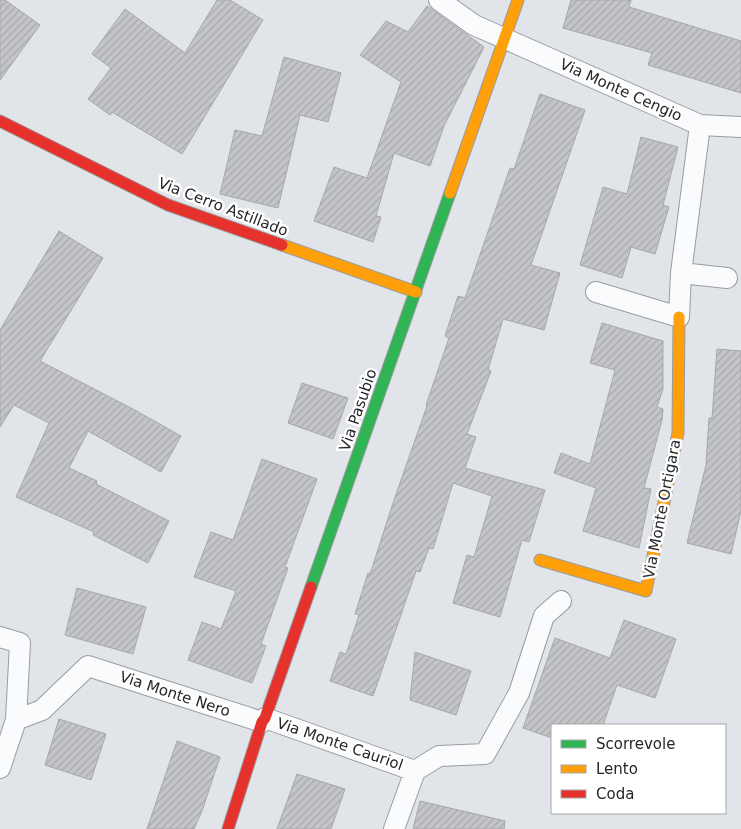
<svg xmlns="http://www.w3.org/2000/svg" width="741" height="829" font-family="'DejaVu Sans',sans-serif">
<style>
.building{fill:url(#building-hatch);stroke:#a7a7aa}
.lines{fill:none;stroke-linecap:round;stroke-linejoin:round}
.street-casing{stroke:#9a9c9f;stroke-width:22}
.fast-casing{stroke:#9a9c9f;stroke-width:13}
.slow-casing{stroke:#9a9c9f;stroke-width:13}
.jam-casing{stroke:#9a9c9f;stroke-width:13}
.street{stroke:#fafbfc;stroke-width:20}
.fast{stroke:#30b455;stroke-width:11}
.slow{stroke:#ff9f0a;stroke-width:11}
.jam{stroke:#e5322d;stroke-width:11}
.labels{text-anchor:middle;stroke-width:5;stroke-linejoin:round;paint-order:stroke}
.street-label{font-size:15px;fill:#242629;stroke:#fff}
</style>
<defs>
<pattern id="building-hatch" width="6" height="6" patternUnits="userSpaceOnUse" patternTransform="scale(1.25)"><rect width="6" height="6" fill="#c4c5c8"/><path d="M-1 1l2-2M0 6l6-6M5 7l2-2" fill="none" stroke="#a8a9ac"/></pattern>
</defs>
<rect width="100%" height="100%" fill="#e1e4e8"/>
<path class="building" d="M0,0h5l35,25 -40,55z
M217,0h13l33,20 -81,134 -70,-42 -2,3 -22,-16 23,-31 -19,-14 33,-45 60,44z
M571,0h60l-2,7 112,34v52l-93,-28 4,-12 -89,-25z
M427,6l57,41 -40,79 -14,40 -36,-13 -18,63 5,1 -8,25 -59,-21 20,-54 33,11 34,-96 -41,-27 26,-34 22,11z
M284,57l57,16 -13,49 -28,-7 -22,93 -58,-14 15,-64 27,6z
M540,94l45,16 -54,155 29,8 -16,57 -41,-11 -15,51 3,1 -24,63 9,3 -11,31 80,22 -16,52 -7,-2 -22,77 -47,-14 14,-48 7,2 18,-61 -39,-13 -20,66 -4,-1 -9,24 -4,-1 -43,125 -43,-15 10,-29 6,2 13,-39 -4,-1 13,-41 2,1 24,-74 33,-94 -1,-1 23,-67 -4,-2 13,-40 7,2 45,-130 4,1z
M641,137l37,10 -15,58 6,2 -14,47 -24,-7 -9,31 -42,-13 23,-78 24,7z
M59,231l44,27 -63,103 93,48 48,27 -20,36 -73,-41 -19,37 28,13 -1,3 73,37 -21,42 -55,-28 1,-3 -78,-35 33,-74 -35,-18 -14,22v-97z
M602,323l61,18v48l-6,18 6,2 -1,11 -18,68 7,1 -12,59 -56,-17 13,-43 -42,-15 7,-20 29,11 25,-94 -25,-7z
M717,349l24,2v160l-10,43 -44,-11 19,-78 3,-47h3z
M302,383l46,15 -15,41 -45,-16z
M262,459l55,20 -32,88 3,1 -27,76 5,2 -14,37 -64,-23 14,-38 19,7 15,-38 -42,-14 17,-45 22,8z
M77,588l69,19 -13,47 -68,-19z
M624,620l52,19 -21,59 -38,-13 -14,40h-51v13l-29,-10 32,-90 55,20z
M415,652l56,19 -15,44 -46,-15z
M59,719l47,15 -15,46 -46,-15z
M177,741l43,16 -18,54 -8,18h-47z
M297,774l48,15 -14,40h-54z
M420,801l85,20 -1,8h-91z"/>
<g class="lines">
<defs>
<path id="street" d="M439,0l35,25 226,100 41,2
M681,273l46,5
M596,292l83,25 2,-44 19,-148
M0,637l20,6 -4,77 -16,48
M265,718l150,53 -21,58
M16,720l26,-10 46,-44 174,56
M415,771l24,-15 46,-2 34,-61 25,-77 17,-15"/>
<path id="fast" d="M311,587l139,-394"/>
<path id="slow" d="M450,193l68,-193
M282,245l134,47
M540,560l106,31 32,-158 1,-116"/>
<path id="jam" d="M0,121l168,84 114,40
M228,829l34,-107 3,-4 46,-131"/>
</defs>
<use href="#street" class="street-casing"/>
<use href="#fast" class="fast-casing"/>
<use href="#slow" class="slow-casing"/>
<use href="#jam" class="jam-casing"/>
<use href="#street" class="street"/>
<use href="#fast" class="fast"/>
<use href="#slow" class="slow"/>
<use href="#jam" class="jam"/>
</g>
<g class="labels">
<g class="street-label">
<text transform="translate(621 90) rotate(24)" y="5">Via Monte Cengio</text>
<text transform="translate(223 207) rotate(21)" y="5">Via Cerro Astillado</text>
<text transform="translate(358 410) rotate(-71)" y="5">Via Pasubio</text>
<text transform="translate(662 509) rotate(-79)" y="5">Via Monte Ortigara</text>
<text transform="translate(175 694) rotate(18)" y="5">Via Monte Nero</text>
<text transform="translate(340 744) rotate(19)" y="5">Via Monte Cauriol</text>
</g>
</g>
<rect x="551" y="724" width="175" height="90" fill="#ffffff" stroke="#a7a8a9"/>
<rect x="561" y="740" width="25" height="8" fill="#30b455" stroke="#a7a8a9"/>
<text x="596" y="749" font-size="15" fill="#242629">Scorrevole</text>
<rect x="561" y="765" width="25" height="8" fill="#ff9f0a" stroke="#a7a8a9"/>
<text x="596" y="774" font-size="15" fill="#242629">Lento</text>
<rect x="561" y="790" width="25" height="8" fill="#e5322d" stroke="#a7a8a9"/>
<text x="596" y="799" font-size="15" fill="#242629">Coda</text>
</svg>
